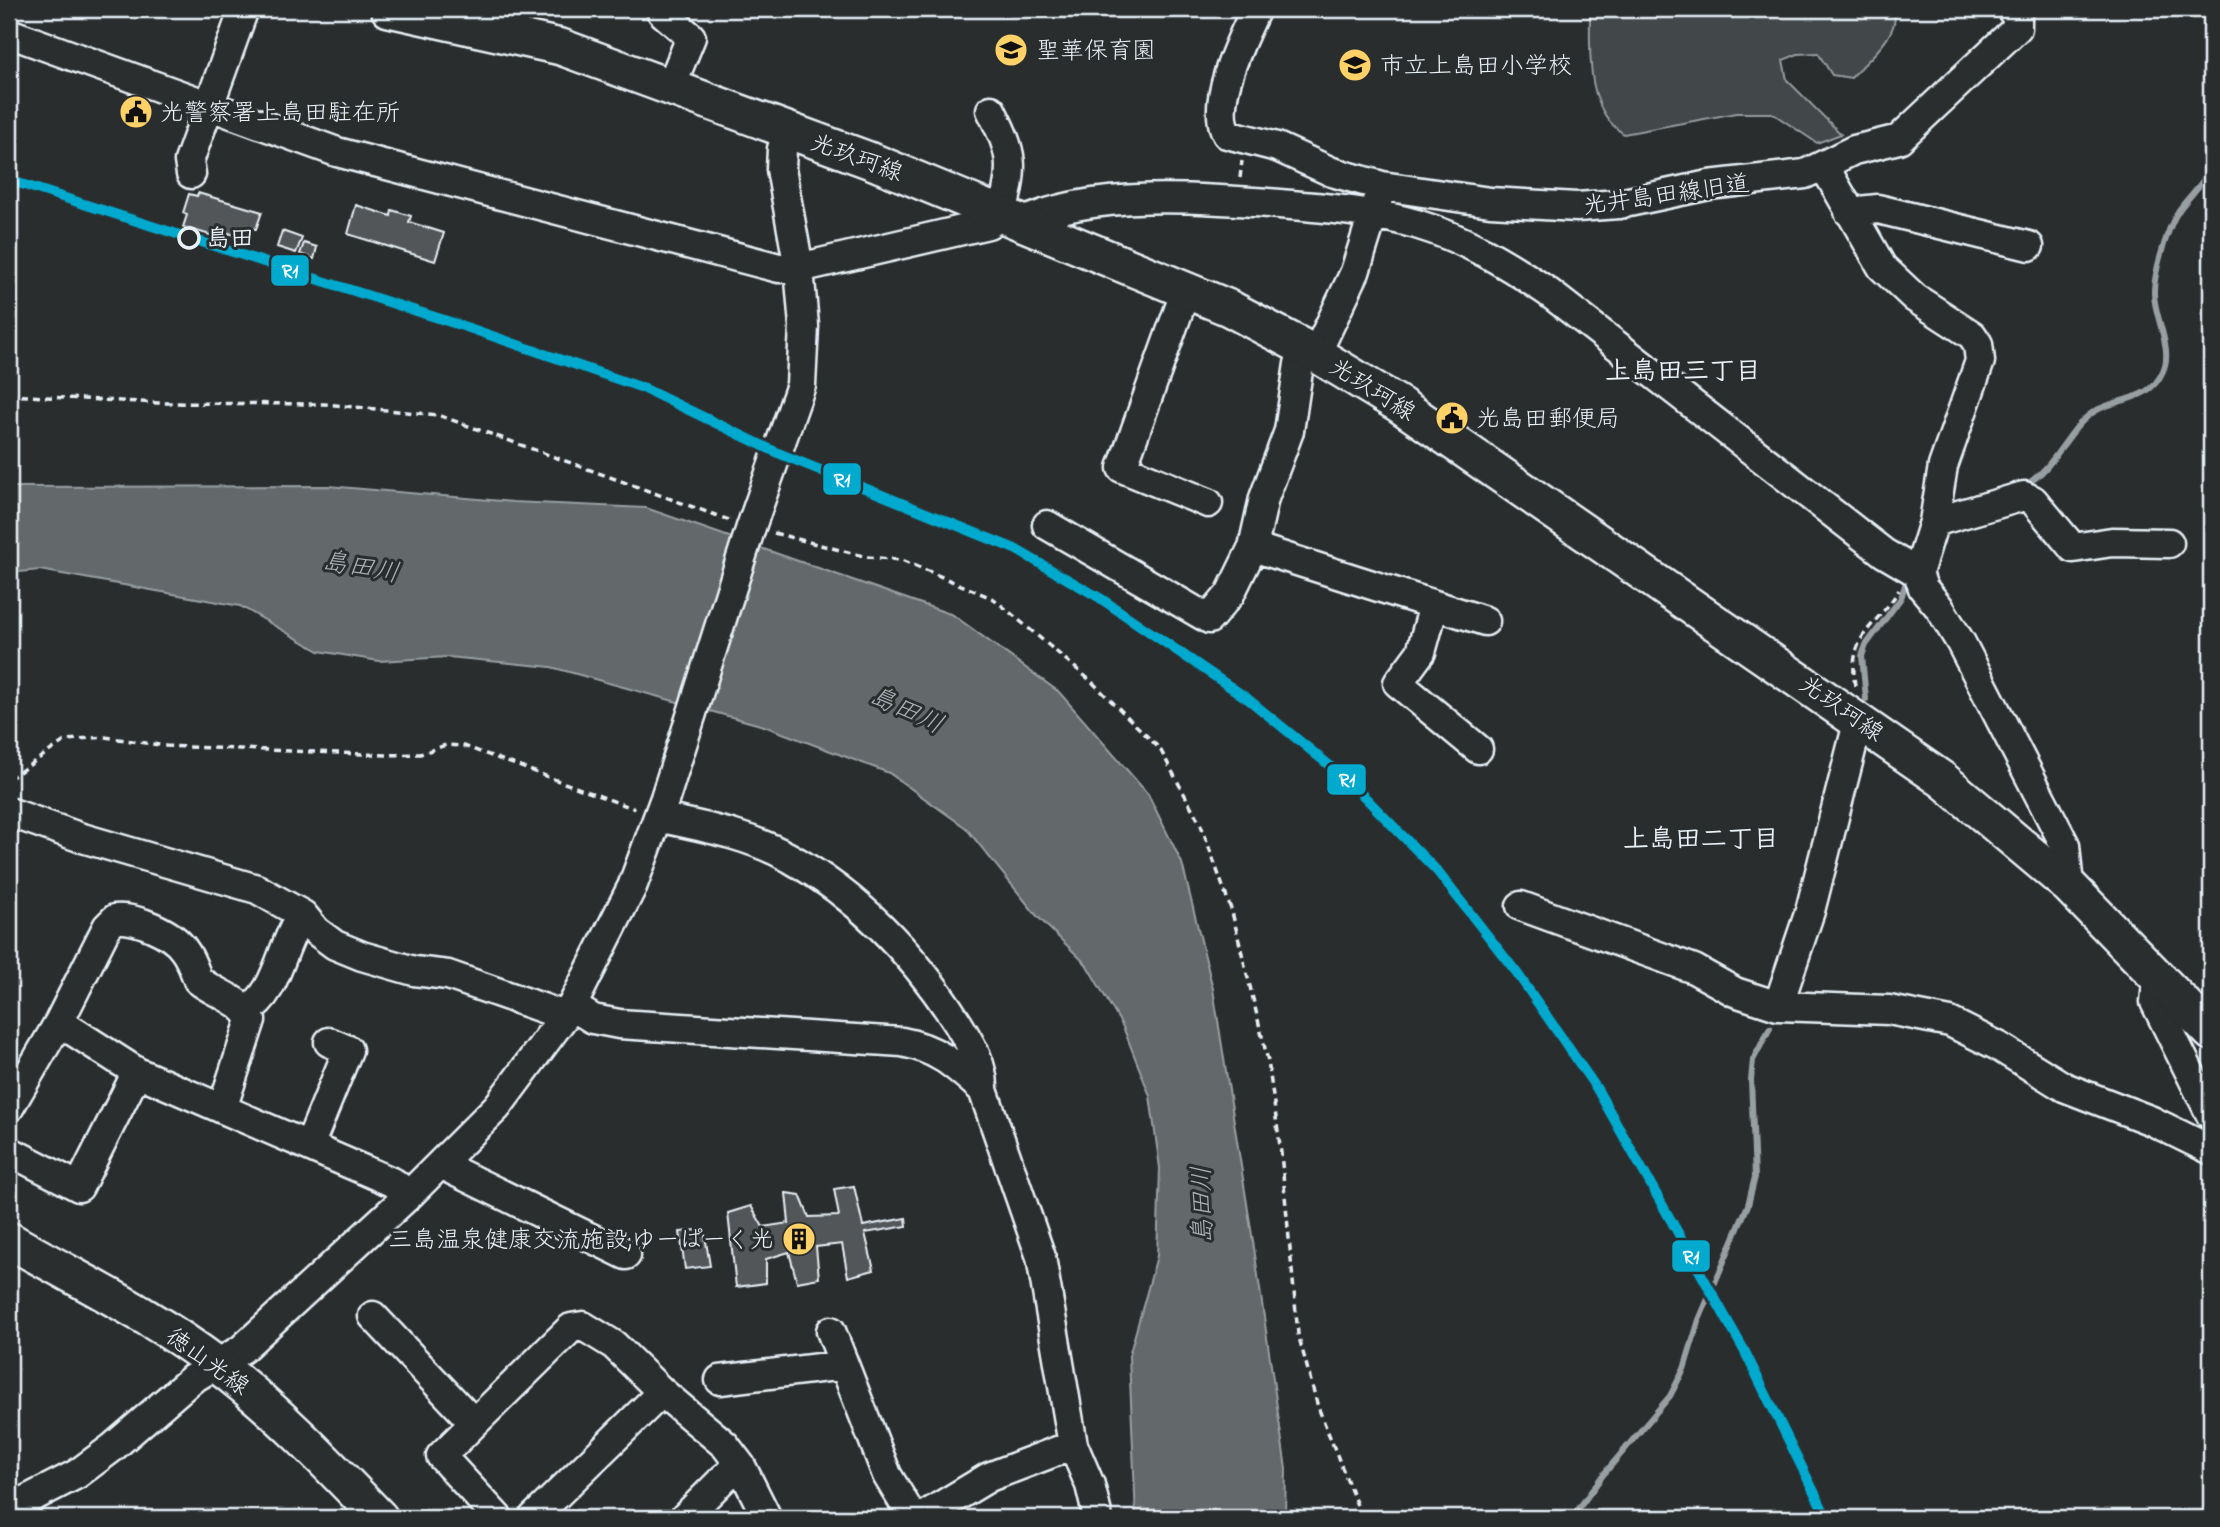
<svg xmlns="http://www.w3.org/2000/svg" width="2220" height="1527" font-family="'Indie Flower','Klee One',sans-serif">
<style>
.green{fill:#424648;stroke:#959ca0;stroke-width:2}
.water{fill:#63686b;stroke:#989fa3;stroke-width:2}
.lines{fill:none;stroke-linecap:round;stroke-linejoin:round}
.stream{stroke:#989fa3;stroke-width:6}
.building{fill:#535759;stroke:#e8f1f8;stroke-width:2}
.minor-casing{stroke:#e8f1f8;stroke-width:33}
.major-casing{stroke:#e8f1f8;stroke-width:40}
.path{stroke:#e8f1f8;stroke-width:3.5;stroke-dasharray:7 5;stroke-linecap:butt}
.minor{stroke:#2a2d2e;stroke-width:28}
.major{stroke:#2a2d2e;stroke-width:35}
.rail-1-casing{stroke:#2a2d2e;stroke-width:16}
.rail-1{stroke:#00a9ce;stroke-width:10}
.stop-dot{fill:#2a2d2e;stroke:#e8f1f8;stroke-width:3.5}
.labels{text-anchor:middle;stroke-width:6;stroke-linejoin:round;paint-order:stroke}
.poi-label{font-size:24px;fill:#e8f1f8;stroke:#2a2d2e;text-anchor:start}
.street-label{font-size:24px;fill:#e8f1f8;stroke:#2a2d2e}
.stop-label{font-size:24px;font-weight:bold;fill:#e8f1f8;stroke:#2a2d2e;text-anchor:start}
.neighbourhood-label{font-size:26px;font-weight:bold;fill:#e8f1f8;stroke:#2a2d2e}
.water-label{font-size:26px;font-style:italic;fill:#acb3b9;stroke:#2a2d2e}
.line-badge{stroke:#2a2d2e;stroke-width:2.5}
.badge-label{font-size:19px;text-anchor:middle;font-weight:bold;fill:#fff}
</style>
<rect width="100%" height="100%" fill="#2a2d2e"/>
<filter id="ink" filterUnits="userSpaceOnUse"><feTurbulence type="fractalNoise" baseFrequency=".0143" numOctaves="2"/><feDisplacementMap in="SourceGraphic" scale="14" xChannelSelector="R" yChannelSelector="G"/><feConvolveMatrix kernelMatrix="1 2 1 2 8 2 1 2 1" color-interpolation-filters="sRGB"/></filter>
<g filter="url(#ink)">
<path class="green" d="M1590,9h304c7,26 -27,51 -43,69l-19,-3 -14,-22 -20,1 -15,6 4,20 54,54 -24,9 -45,-30h-36l-112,21c-39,-24 -34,-84 -34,-125z"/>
<path class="water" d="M328,486l185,16 133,6 307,107 106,77 89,102 34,69 31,126 41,259 32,221 -1,49h-149l-7,-162 28,-100 3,-88 -10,-72 -27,-69 -37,-63 -49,-48 -71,-88 -77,-55 -125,-47 -213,-59 -103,-10 -69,4 -60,-10 -79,-45 -200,-36 -31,3v-86z"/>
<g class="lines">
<path class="stream" d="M2023,486c34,-17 44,-60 74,-76 25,-13 53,-9 66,-39 11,-23 -10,-56 -9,-79 0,-20 14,-66 25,-82 10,-14 24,-26 32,-42
M1866,699l-4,-43 4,-11 35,-47 7,-22
M1572,1518l31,-43 67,-79 14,-27 15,-49 49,-115 7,-28 -4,-97 2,-20 17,-32"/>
</g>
<path class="building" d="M198,193l64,19 -6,17 -8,-2 -4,11 -15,-5 -2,7 -44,-13 4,-12 -4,-2 6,-19 8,2z
M356,205l35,11 1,-6 19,6 -2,6 35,11 -9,28 -87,-27z
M282,231l20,7 -6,15 -19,-6z
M304,243l13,4 -3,12 -14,-5z
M854,1186l9,40 43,-8 1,8 -42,7 9,37 -26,7 -6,-33 -26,3 3,31 -22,4 -8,-30 -23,7v24l-30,4 -8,-74 23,-7 12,21 26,-4 -3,-30 14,2 9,22 30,-1 -5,-27z
M704,1229l6,37 -25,3 -5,-37z"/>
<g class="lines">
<defs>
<path id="minor" d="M1256,9c-14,29 -47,95 -29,125l50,13 55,25 50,14 108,16 87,5 42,-3 90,-19 96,-11 49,-24 45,-11 118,-111v-11l-6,-8
M662,12l29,25 -20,49
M9,33l328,119 442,116h20l189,-44 14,-10c12,-50 12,-58 -11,-104
M1824,166l58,101 33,31 57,37 6,9 2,17 -37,105 -9,56 -16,51 5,15 16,19 22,36 104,202 4,41
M191,174l-2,-13 55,-152
M1849,212l29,-3 151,37
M1022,223c69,-34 183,-25 258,-19 46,4 91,7 136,20 50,15 90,39 132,68l336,261 34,20
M1186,290l-64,178 86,35
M1316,354l39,-82 24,-77
M1934,522l90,-26 9,4 40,48 39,-6 57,1
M1047,525l162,94 21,-25 23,-47 11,-49 25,-67 10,-67 6,-16
M1253,547l232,74
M1434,605l-13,47 -23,31 80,66
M9,812l70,25 178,52 46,26 13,16 19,14 27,11 52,15 34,4 117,41
M658,817c46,10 91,18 132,41 69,39 125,98 167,164 13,21 27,43 26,68l58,167 32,188 17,40 8,33
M1521,906l173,63 41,23 43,14 32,-95 49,-192
M2158,974l-3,28 56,113
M572,1006l21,13 26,5 283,18c37,7 54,24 81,48
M1778,1006l111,4 61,12 48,24 66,41 88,34 59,29
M247,1010c32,-17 33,-67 56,-95
M59,1022l48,-95 8,-8c20,-2 57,13 69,31 7,9 10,20 14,30 17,14 44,19 53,40l-29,89
M9,1108l50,-86 78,50 257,111 15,12
M309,1146l39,-96 -19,-8
M9,1151l70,36 58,-115
M443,1161l11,10 172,84
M373,1316l101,107
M831,1331l56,144 26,43
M720,1380l124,-15
M9,1509l68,-35 35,-26 80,-69 50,-30 167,-154 88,-88 75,-101 60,-119 33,-89 86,-271 50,-142 3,-59 -5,-58 -18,-99 1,-20 6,-18
M498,1518l-57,-62 130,-128 12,-2 31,19 48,47 63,53 16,21 26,52
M533,1518l129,-126
M684,1518l41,-41 16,-11
M921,1518l68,-41 84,-32"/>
<path id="major" d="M389,9l172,38 313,115 355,146 87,46 84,51 543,375 126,106 142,146
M9,1240c69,40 143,75 207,124 60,45 112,100 164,154"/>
</defs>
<use href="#minor" class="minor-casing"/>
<use href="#major" class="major-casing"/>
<path class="path" d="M1240,178l2,-17
M9,395l149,8 166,1 114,11 291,105
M774,533l93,24 35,3 92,39 97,82 69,68 41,76 31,87 36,149 13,92 17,181 20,73 44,111
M1855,686c-7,-53 20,-57 44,-96
M9,779l57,-39 39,-3 61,9 221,9 33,-1 26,-9 18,1 171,63"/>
<use href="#minor" class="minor"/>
<use href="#major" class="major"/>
<defs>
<path id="rail-1" d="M9,180l460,148 174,60 135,65 237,96 85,49 148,101 103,84 86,88 80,102 80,116 147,261 83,168"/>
</defs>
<use href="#rail-1" class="rail-1-casing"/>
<use href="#rail-1" class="rail-1"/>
</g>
</g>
<defs>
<symbol id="school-disc" viewBox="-11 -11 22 22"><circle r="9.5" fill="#ffd166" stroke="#2a2d2e"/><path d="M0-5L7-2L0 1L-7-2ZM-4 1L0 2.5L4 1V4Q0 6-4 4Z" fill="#111"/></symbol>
<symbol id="civic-disc" viewBox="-11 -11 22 22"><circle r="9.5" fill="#ffd166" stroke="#2a2d2e"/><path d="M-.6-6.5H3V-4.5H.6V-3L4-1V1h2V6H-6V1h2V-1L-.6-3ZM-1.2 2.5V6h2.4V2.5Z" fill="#111"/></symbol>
<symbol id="building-disc" viewBox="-11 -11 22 22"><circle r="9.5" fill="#ffd166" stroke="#2a2d2e"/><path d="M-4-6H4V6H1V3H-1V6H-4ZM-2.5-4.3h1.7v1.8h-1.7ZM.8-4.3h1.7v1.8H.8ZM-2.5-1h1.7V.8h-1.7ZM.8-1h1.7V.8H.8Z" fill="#111"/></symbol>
</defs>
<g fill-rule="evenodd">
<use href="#school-disc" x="992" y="31" width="38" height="38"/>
<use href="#school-disc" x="1336" y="46" width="38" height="38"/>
<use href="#civic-disc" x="117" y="93" width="38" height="38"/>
<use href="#civic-disc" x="1433" y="399" width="38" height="38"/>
<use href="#building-disc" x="780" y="1220" width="38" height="38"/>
</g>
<circle class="stop-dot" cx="189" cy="238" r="10"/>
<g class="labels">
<g class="poi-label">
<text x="1036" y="58">聖華保育園</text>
<text x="1380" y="73">市立上島田小学校</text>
<text x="160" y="120">光警察署上島田駐在所</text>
<text x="1476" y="426">光島田郵便局</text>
<text x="774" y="1247" text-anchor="end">三島温泉健康交流施設;ゆーぱーく光</text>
</g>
<g class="street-label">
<text transform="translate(857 157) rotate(20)" y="8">光玖珂線</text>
<text transform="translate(1666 194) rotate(-8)" y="8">光井島田線旧道</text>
<text transform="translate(1373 389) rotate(32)" y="8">光玖珂線</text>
<text transform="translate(1842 708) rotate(35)" y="8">光玖珂線</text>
<text transform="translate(208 1361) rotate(36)" y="8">徳山光線</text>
</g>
<g class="stop-label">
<text x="206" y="246">島田</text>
</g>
<g class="neighbourhood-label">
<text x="1683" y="379">上島田三丁目</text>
<text x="1701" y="847">上島田二丁目</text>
</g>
<g class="water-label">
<text transform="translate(361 566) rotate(10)" y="9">島田川</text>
<text transform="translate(907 709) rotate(25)" y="9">島田川</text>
<text transform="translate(1201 1205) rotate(-91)" y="9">島田川</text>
</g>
</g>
<g class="line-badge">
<rect x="270" y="254" width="40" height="33" rx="7" fill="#00a9ce"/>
<rect x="822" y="462" width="40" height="34" rx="7" fill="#00a9ce"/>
<rect x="1326" y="763" width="41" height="33" rx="7" fill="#00a9ce"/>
<rect x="1671" y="1239" width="40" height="34" rx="7" fill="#00a9ce"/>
</g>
<g class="badge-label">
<text x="290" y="277">R1</text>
<text x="842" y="486">R1</text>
<text x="1347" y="786">R1</text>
<text x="1691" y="1263">R1</text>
</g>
<rect width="2220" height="1527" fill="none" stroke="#2a2d2e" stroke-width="35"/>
<rect x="18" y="18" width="2185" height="1492" fill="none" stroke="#e8f1f8" stroke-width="2.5" filter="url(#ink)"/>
</svg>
